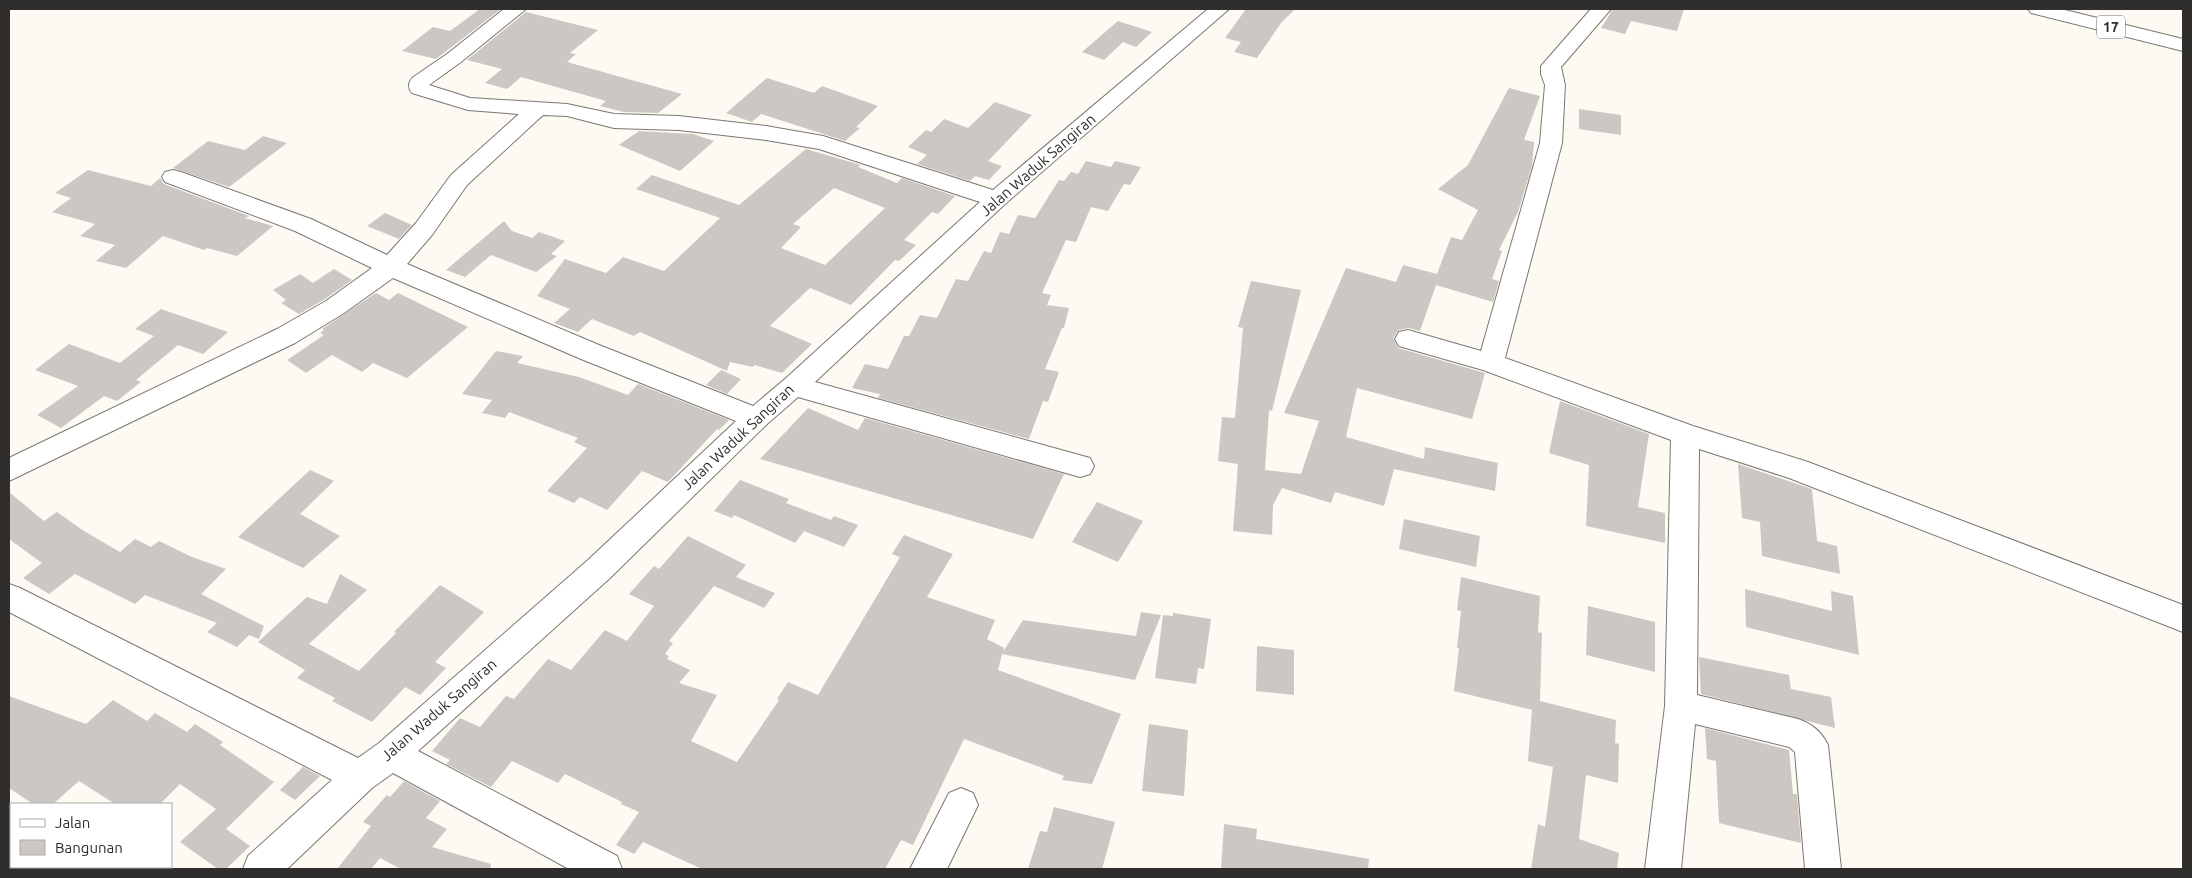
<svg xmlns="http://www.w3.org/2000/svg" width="2192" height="878" font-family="Ubuntu,sans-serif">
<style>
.building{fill:#ccc7c2;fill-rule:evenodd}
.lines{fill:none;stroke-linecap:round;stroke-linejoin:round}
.minor-casing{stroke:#7b7772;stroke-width:2}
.highway-casing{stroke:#7b7772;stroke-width:2}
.minor{fill:#fff;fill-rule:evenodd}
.highway{fill:#fff;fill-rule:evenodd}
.labels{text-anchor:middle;stroke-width:5;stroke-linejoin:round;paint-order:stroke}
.shield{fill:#fff;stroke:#6d6d6b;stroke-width:1}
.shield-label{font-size:14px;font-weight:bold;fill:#2f2e2c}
.street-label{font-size:15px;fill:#2f2e2c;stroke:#fff}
</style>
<rect width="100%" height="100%" fill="#fdf9f3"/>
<path class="building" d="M480,9h21l-65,50 -34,-8 31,-24 17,4z
M1246,9h49l-14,14 -24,35 -23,-6 7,-10 -16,-4z
M1613,9h71l-7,22 -46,-10 -6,13 -24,-6z
M526,12l72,18 -28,23 6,1 -9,8 115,32 -24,19 -34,-1 -24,-6 6,-5 -85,-24 -14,12 -22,-6 17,-14 -35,-9z
M1118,21l34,11 -16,15 -13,-5 -19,18 -22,-8z
M767,78l47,15 8,-7 56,20 -22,21 4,1 -15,13 -84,-27 -9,8 -26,-9z
M1509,88l31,8 -16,44 10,2 -2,24 -14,46 -19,38 3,1 -10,28 7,2 -6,21 -57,-17 -16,46 -11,-3 -10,2 -6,8 5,10 87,25 -13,46 -115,-31 -11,49 78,22 1,-12 73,16 -3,28 -101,-22 -10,37 -49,-14 -4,11 -49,-15 -9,17 -1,30 -39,-4 5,-67 -20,-3 4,-44 13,1 8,-90 -5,-1 13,-46 50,9 -29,121 -3,-1 -4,60 36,4 18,-53 -35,-8 62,-145 50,14 7,-17 34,9 14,-37 11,3 16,-30 -40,-21 30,-24z
M995,102l37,13 -44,46 14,5 -13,14 -14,-4 -5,5 -53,-17 10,-9 -19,-8 18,-17 5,2 13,-13 24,9z
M1579,109l42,6v20l-42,-6z
M639,131l54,3 21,7 -34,30 -61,-26z
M263,136l24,7 -58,44 -56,-19 35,-27 37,9z
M806,149l55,16 -3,2 39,16 5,-5 53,18 -17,18 -6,-2 -28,28 12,5 -17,16 -4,-1 -44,45 -41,-17 -35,33 -5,5 42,18 -30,29 -28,-8 -1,2 -23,-5 -3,9 -87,-39 -6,4 -42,-17 -14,13 -24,-9 16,-14 -33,-13 28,-37 41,14 17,-16 41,14 56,-53 -84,-29 16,-14 87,30zM834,188l51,20 -60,57 -44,-17 20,-21 -8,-3z
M1086,161l25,6 4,-6 26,6 -11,18 -6,-1 -16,27 -17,-4 -15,35 -10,-2 -24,53 9,2 -4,10 22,3 -5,20h-2l-17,41 14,3 -11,30 -5,-1 -14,38 -151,-41 2,-4 -28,-6 13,-24 23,5 16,-33h5l11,-21 17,3 19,-39 12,2 16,-30 7,2 9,-21 9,2 9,-19 17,3 24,-38 5,1 7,-9 7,2z
M88,170l63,16 9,-8 4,6 85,32 -4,2 28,8 -36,30 -30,-8 -3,2 -41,-14 -37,32 -30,-7 19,-16 -35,-9 15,-12 -43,-12 19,-14 -16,-5z
M385,213l27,12 -13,14 -32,-13z
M504,221l8,10 20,7 7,-6 26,9 -14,13 6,2 -21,16 -45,-17 -26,22 -19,-7z
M334,269l18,11 -27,19 -26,15 -18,-11 5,-3 -13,-10 27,-16 13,9z
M376,293l13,7 9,-7 70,34 -61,51 -34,-15 -11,9 -30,-17 -26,18 -19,-13 37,-25 -4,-2 4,-3 -2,-1z
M161,309l67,23 -25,22 -25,-9 -42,35 5,2 -24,19 -13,-5 -43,32 -24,-13 41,-29 -43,-16 34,-26 51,19 34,-27 -19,-7z
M496,351l27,5 -6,7 62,14 49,18 10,-11 91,36 -10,10 -2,-1 -49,53 -26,-11 -35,39 -27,-13 -6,6 -27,-12 40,-43 -13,-6 4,-4 -69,-26 -4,6 -23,-5 10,-13 -30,-6z
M721,370l20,9 -14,15 -21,-9z
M1560,401l89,33 -11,73 27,6v30l-79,-17 3,-61 -40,-12z
M808,408l50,22 7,-12 199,56 -31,65 -273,-80z
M1738,464l74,25 5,52 20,5 3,28 -78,-18 -2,-34 -18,-4z
M310,470l24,11 -34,33 40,22 -37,32 -65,-31z
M740,480l49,19 -3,4 45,17 3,-4 24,9 -14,22 -40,-16 -9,12 -61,-28 -2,3 -18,-7z
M9,492l35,29 13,-9 27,19 36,21 15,-13 16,8 8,-6 33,16 34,12 -25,25 63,32 -5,13 -10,-4 -12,12 -30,-15 10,-9 -72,-28 -10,9 -60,-30 -26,20 -26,-16 19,-15 -33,-24z
M1097,502l46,19 -25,41 -46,-20z
M1404,519l76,17 -4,31 -77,-18z
M904,535l49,19 -26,43 68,23 -8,19 17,9 -1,4 20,-32 113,16 5,-24 20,3 -26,65 -133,-26 -4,16 123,44 -29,70 -30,-4 2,-4 -100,-37 -51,106 -12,-5 -16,29h-183l-59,-27 -9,12 -18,-9 23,-33 -18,-8 1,-2 -57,-28 -7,9 -46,-22 -21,26 -45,-23 4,-4 -18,-9 28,-33 20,9 26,-31 8,3 34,-40 23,11 34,-40 22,11 27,-35 -25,-12 25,-28 5,3 29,-33 58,29 -10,12 39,16 -11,15 -50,-22 -45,55 4,2 -8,11 4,2 -2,3 23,11 -11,13 38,12 -26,46 46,21 42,-62 -2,-1 11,-17 30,13 82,-138 -8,-3z
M340,574l27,16 -58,54 50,27 37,-38 -2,-1 46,-47 44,27 -49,50 11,6 -26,27 -15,-8 -33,35 -40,-21 3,-3 -38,-20 8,-8 -47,-28 49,-45 20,7z
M1461,577l79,19 -2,36 4,1 -2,68 76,19 -1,23 4,1 -1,39 -32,-8 -7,64 40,14 -2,16h-86l7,-45 7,3 8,-60 -25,-6 4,-51 -78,-19 5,-43h-2l4,-37 -4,-1z
M1745,589l87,22 -1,-20 22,5 6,59 -113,-28z
M1588,606l67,16v50l-69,-17z
M1173,613l38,6 -7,50 -6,-1 -2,16 -41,-6 8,-63 10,1z
M1257,646l37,4v45l-38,-4z
M1699,657l90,18 2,14 40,8 4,31 -134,-34z
M9,696l77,28 27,-24 34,21 8,-8 32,19 8,-8 28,18 -3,3 54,37 -48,47 24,17 -24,23h-8l-38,-27 36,-33 -36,-25 -20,20h-45l-36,-23 -26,23h-20l-24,-16z
M1149,724l39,6 -4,66 -42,-5z
M1705,728l84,22 4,44h4l4,49 -82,-20 -3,-62 -9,-2z
M303,767l17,9 -25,24 -15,-10z
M404,781l36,20 -14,17 21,11 -15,18 59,17 -1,5h-89l-21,-11 -9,11h-34l34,-43 -8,-4 24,-27 3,2z
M1054,807l61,15 -13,47h-74l12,-38 7,1z
M1224,824l33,5 -1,10 113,20 -1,10h-147z"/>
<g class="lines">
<defs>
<path id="minor" d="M504,9h22l-65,53 -32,23 41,13 97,6 47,10 65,2 87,10 57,10 170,54 215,-181h21l-224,195 -190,178 275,76 4,8 -4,8 -10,3 -282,-80 -32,28 -156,153 -192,173 199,105 5,13h-53l-176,-96 -21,15 -85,81h-44l5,-13 84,-76 -323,-168v-28l11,4 338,170 21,-15 209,-183 148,-139 -155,-62 -188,-81 -49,35 -49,30 -286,138v-23l268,-129 49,-28 46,-33 -77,-37 -130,-49 -3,-5 3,-5 8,-2 8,2 130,47 76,36 29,-32 35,-48 68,-61 -51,-4 -56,-17c-4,-5 -4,-10 0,-15l35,-24zM543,115l24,1 47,12 65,2 87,10 53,9 161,53 -195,177 -32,27 -154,-61 -192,-81 25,-29 35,-50z
M1591,9h20l-50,58 4,18 -3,58 -57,215 188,68 115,36 375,143v27l-394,-154 -90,-29 -2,246 101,24c14,5 23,12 30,26l13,124h-36l-10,-117 -6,-5 -94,-23 -14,145h-36l20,-163 6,-266 -188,-70 -84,-24 -4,-7 4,-7 9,-2 73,21 59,-208 5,-58 -4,-11v-8z
M961,788l12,5 5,12 -31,64h-37l39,-76z"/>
<path id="highway" d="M2028,9h33l122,30v12l-152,-38z"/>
</defs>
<use href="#minor" class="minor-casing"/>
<use href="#highway" class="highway-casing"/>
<use href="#minor" class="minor"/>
<use href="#highway" class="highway"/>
</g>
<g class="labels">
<rect class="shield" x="2097" y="15.5" width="28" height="23" rx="4"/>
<g class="shield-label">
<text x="2111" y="32">17</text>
</g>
<g class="street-label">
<text transform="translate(1038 165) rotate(-41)" y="5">Jalan Waduk Sangiran</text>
<text transform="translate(738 437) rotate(-43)" y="5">Jalan Waduk Sangiran</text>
<text transform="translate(439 710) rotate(-41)" y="5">Jalan Waduk Sangiran</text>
</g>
</g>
<rect width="2192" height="878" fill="none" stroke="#2f2e2c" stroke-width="20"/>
<rect x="10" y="803" width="162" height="65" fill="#ffffff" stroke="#acabab"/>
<rect x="20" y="819" width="25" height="8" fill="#ffffff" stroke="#acabab"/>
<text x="55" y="828" font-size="15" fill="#2f2e2c">Jalan</text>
<rect x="20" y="840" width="25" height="15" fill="#ccc7c2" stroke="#acabab"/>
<text x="55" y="853" font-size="15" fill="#2f2e2c">Bangunan</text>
</svg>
